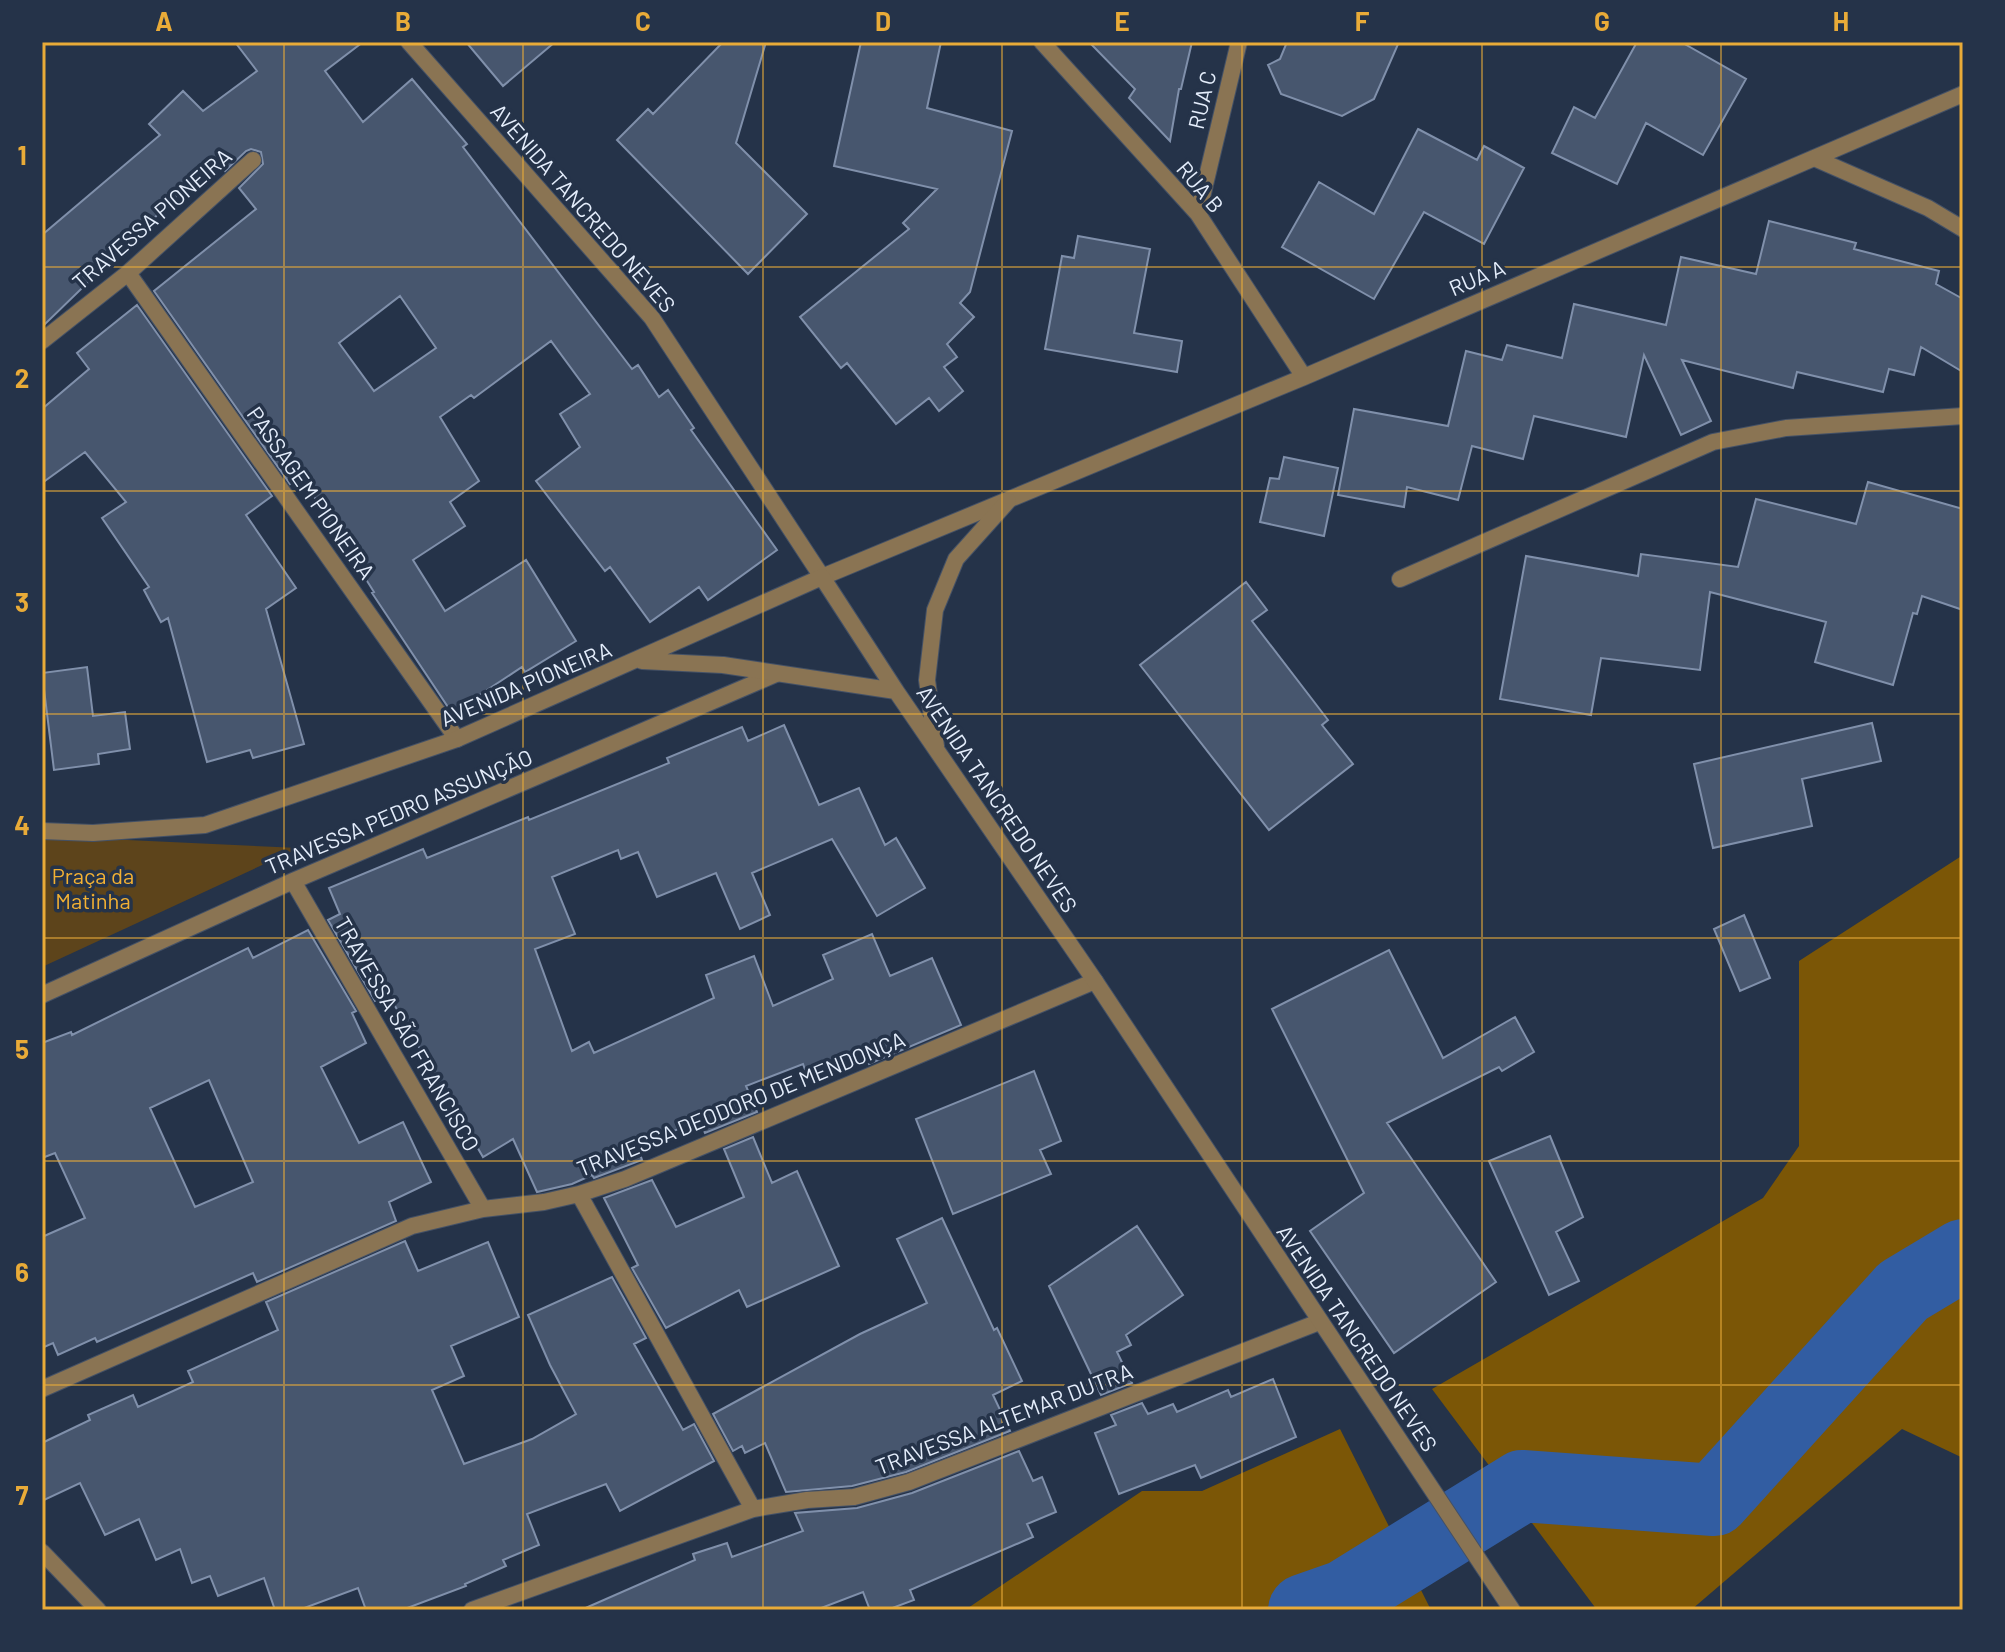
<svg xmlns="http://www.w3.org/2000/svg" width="2005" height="1652" font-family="Barlow,sans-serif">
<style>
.green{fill:#5d441b}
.forest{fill:#7b5606}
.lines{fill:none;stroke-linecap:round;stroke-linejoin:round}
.river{stroke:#325da2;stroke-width:72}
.building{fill:#47566e;stroke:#8090ab;stroke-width:2;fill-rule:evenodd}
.minor-casing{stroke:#445166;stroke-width:18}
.tertiary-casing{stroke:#445166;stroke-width:18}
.minor{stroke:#8a7453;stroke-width:16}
.tertiary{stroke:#8a7453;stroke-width:16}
.grid{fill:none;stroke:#e9ab38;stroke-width:2;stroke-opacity:0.55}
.labels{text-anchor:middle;stroke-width:7;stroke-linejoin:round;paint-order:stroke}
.street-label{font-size:22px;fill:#e5eefc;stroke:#253349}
.park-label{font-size:22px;fill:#f3b133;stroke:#253349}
.neatline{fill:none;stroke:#e9ab38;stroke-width:3}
.grid-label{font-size:26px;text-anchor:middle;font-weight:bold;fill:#e9ab38}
</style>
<rect width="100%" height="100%" fill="#253349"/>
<path class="green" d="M42,836l257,12 -257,119z"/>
<path class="forest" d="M1963,855v603l-61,-29 -211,181h-94l-165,-221 331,-191 36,-52v-185z
M1340,1429l91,181h-466l177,-119h60z"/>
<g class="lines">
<path class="river" d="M1304,1610l40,-14 178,-110 192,14 189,-209 60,-36"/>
</g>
<path class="building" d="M235,42h128l-38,29 38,51 49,-43 55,65 -4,3 169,222 6,-4 21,32 9,-7 26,38 -3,2 86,120 -69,50 -9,-13 -49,35 -40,-55 -5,4 -69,-90 44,-34 -20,-33 30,-20 -39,-53 -77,57 -3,-3 -31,22 39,64 -29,21 15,24 -52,34 32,51 81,-51 50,81 -51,31 -3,-5 -70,46 -80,-120 2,-1 -73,-116 -11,8 -136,-193 102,-82 -17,-21 24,-24 -2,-12 -10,-3 -5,2 -21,20 -10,-12 -173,168v-92l118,-100 -11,-11 34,-33 20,20 54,-40zM400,296l36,52 -62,43 -35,-48z
M466,42h89l-52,44z
M723,42h43l-30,101 71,71 -59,60 -131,-134 31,-31 5,5z
M861,42h80l-14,66 85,23 -42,161 -10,11 14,14 -27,27 10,13 -13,10 19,24 -24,20 -10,-13 -33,26 -49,-61 -6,5 -41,-51 109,-88 -6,-6 34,-34 -103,-23z
M1089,42h103l-11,47h-2l-9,52 -41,-43 6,-9z
M1287,42h112l-25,57 -32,17 -61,-22 -13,-29 12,-6z
M1637,42h44l65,37 -43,76 -57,-32 -29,61 -65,-31 22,-46 21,11z
M1418,129l59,31 7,-14 40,22 -40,76 -60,-32 -50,87 -92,-52 37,-65 55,32z
M1769,221l87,22 -2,6 85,22 -3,13 27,15v73l-42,-25 -7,28 -25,-6 -6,23 -86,-20 -4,16 -111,-28 29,61 -30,14 -37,-80 -18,82 -92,-21 -11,43 -51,-13 -14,54 -51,-13 -3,20 -66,-12 16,-86 94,17 18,-75 36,9 5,-15 55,13 12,-54 92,21 15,-68 75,17z
M1078,236l72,13 -16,84 48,8 -5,31 -132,-23 17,-93 12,2z
M137,305l135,191 -26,19 50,73 -30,21 38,135 -51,14 -3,-8 -43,12 -39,-144 -7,4 -17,-32 5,-3 -47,-69 24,-16 -41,-50 -43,31v-74l47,-40 -12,-16z
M1284,457l54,11 -14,68 -64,-14 10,-44 9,1z
M1868,482l95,27v101l-41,-14 -5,18 -4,-1 -20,72 -78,-23 11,-40 -116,-30 -10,78 -99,-12 -10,57 -91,-16 26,-143 112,20 3,-22 97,13 18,-68 100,25z
M1246,582l21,28 -15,11 76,99 -6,5 31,39 -84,66 -129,-165z
M87,667l6,49 32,-4 5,37 -32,5 1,10 -45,6 -12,-97z
M1872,723l9,38 -79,18 10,47 -99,22 -19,-84z
M784,725l35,80 40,-17 26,57 11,-7 29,50 -48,28 -45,-77 -80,34 18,42 -30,14 -24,-56 -59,24 -19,-45 -17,7 -3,-9 -66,27 23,57 -40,15 37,102 17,-9 5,11 120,-55 -8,-23 48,-19 19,50 60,-27 -10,-24 49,-21 18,42 42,-18 29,67 -92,39 -6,-14 -56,25 -4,-11 -57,22 11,26 -52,21 -6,-14 -61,29 4,12 -48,18 -2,-3 -20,9 -35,8 -24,-53 -30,18 -95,-163 -13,7 -47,-81 12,-6 -11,-26 94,-39 4,9 101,-41 1,3 140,-57 -2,-5 75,-31 6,14z
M1744,915l26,63 -30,13 -26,-62z
M308,930l48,81 -4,2 14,30 -45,24 38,76 44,-21 28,60 -42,20 7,19 -139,61 -4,-9 -156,69 -2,-4 -37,17 -5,-12 -11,5v-111l43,-19 -30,-65 -13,5v-115l29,-11 1,3 176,-87 5,10zM209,1080l44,102 -58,25 -45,-99z
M1389,950l54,108 72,-41 19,35 -32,19 -3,-4 -112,56 109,159 -102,71 -84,-122 54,-38 -92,-184z
M1034,1071l27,70 -21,9 11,24 -98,40 -37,-95z
M1550,1136l33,81 -27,15 23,49 -30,14 -60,-134z
M753,1137l19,46 25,-12 42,95 -92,41 -8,-17 -73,38 -34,-60 6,-3 -34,-67 48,-18 24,47 68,-30 -20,-48z
M942,1218l52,112 3,-2 25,53 -29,14 17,36 -104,41 -54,14 -66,6 -21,-49 -20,10 -3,-7 -9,5 -20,-37 147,-80 67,-31 -30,-64z
M1137,1226l46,69 -57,40 5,10 -14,7 15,31 -31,12 -52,-109z
M405,1241l13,30 70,-29 31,75 -68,29 13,30 -32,14 32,74 68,-25 44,-25 -26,-49 -22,-50 84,-38 34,61 -12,6 49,86 11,-6 20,37 -94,50 -14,-27 -79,30 12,31 -36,15 3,6 -41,18 1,2 -64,24h-36l-8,-22 -59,22h-24l-11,-32 -46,18 -8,-20 -18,7 -12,-34 -24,11 -17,-41 -34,16 -25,-52 -38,18v-58l48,-23 -2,-5 45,-20 5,12 55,-25 -5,-11 90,-41 -12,-28z
M1273,1379l23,58 -95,41 -6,-13 -76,29 -24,-61 21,-8 -5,-10 31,-12 6,11 25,-10 4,8 51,-22 3,7z
M1019,1451l14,30 9,-4 14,35 -29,12 6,13 -123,53 4,10 -27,10h-17l-7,-18 -47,18h-235l114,-50 -2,-6 34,-11 5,14 71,-26 -8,-18 62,-5 55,-15z"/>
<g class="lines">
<defs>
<path id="minor" d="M409,42l243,276 170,259 482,-200 659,-283
M1042,42l156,172 106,163
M1814,158l114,50 35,21
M1198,214l41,-172
M128,273l329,466
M42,341l86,-68 125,-113
M1400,579l313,-137 73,-14 177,-12
M293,881l190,328
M42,995l251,-114 483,-207
M579,1194l174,315
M42,1389l370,-163 71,-17 61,-7 35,-8 46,-15 470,-198
M42,1552l56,58
M472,1610l281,-101 54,-9 47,-3 55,-15 410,-160"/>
<path id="tertiary" d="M642,661l81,4 173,26
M936,746l-9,-66 8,-70 21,-51 52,-58
M42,831l51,2 112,-8 252,-86 365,-162 74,114 199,290 417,629"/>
</defs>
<use href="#minor" class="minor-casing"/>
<use href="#tertiary" class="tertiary-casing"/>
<use href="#minor" class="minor"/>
<use href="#tertiary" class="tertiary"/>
</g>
<path class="grid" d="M284,42v1568M523,42v1568M763,42v1568M1002,42v1568M1242,42v1568M1482,42v1568M1721,42v1568M42,267h1921M42,491h1921M42,714h1921M42,938h1921M42,1161h1921M42,1385h1921"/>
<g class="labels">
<g class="street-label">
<text transform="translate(1202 100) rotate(-77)" y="8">RUA C</text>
<text transform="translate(1200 187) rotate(50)" y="8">RUA B</text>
<text transform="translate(583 208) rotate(49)" y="8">AVENIDA TANCREDO NEVES</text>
<text transform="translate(152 219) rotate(-41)" y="8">TRAVESSA PIONEIRA</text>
<text transform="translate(1477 278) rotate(-23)" y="8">RUA A</text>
<text transform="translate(311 493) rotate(55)" y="8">PASSAGEM PIONEIRA</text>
<text transform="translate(526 684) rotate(-23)" y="8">AVENIDA PIONEIRA</text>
<text transform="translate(997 799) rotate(56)" y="8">AVENIDA TANCREDO NEVES</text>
<text transform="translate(399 812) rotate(-23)" y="8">TRAVESSA PEDRO ASSUNÇÃO</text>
<text transform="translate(407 1034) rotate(60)" y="8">TRAVESSA SÃO FRANCISCO</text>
<text transform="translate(741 1104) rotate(-22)" y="8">TRAVESSA DEODORO DE MENDONÇA</text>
<text transform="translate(1357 1338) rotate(56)" y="8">AVENIDA TANCREDO NEVES</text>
<text transform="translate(1004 1419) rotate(-21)" y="8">TRAVESSA ALTEMAR DUTRA</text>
</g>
<g class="park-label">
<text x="93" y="884">Praça da<tspan x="93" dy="25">Matinha</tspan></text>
</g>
</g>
<rect width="2005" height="1652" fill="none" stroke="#253349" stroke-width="88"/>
<rect x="44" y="44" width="1917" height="1564" class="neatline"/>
<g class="grid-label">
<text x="164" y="31">A</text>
<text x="403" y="31">B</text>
<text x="643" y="31">C</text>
<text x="883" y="31">D</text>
<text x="1122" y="31">E</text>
<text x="1362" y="31">F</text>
<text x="1602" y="31">G</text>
<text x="1841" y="31">H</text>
<text x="22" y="165">1</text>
<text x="22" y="388">2</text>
<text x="22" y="612">3</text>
<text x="22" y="835">4</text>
<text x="22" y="1059">5</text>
<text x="22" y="1282">6</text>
<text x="22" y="1505">7</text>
</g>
</svg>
